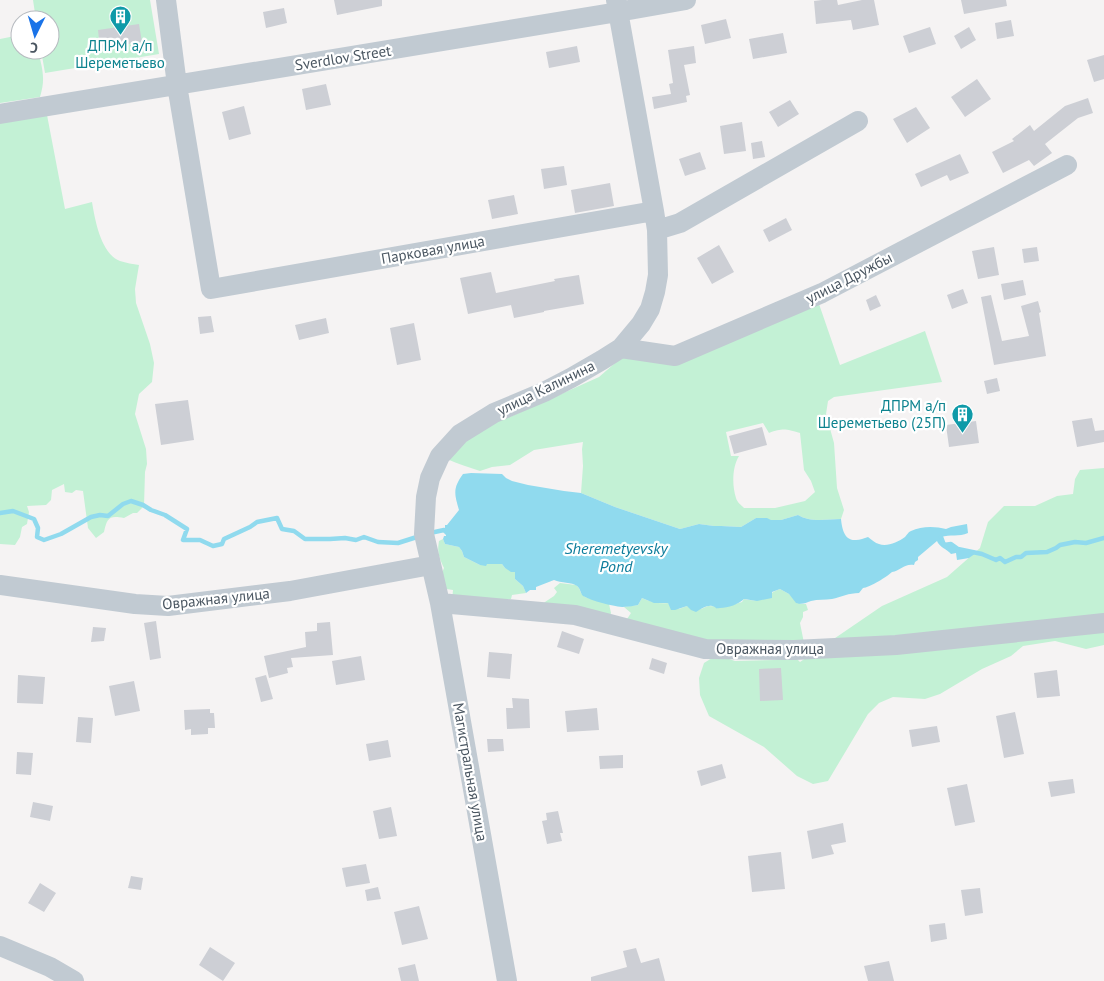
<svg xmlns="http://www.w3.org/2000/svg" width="1104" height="981" font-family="'PT Sans',sans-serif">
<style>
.green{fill:#c3f1d5;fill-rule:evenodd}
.water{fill:#90daee}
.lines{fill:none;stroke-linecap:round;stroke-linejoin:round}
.stream{stroke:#90daee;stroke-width:4.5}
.building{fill:#cdcfd5}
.minor{stroke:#c1cad2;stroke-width:20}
.labels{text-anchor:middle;stroke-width:4.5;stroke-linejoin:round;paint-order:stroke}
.culture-label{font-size:15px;fill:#0d838f;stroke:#fff}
.street-label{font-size:15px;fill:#4a5661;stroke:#fff}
.water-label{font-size:16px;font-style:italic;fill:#0c7c9b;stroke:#fff}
</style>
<rect width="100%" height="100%" fill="#f5f3f3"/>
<path class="green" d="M33,0h117l9,54 -114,19 -4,-23h9v-30h-14z
M20,35v15h18c4,18 8,28 2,47l-40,6v-64z
M47,115l18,94 27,-7c3,18 9,52 28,59 6,2 13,3 19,4l-4,24 1,14 14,41 4,19 -2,19 -13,12 -4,20 11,35 1,15 -2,8 -1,34 -7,7h-4l-9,5c-15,-3 -17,0 -20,14l-8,6 -8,-10 -5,-37 -7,-1 -4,3 -7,-1 -1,-8 -12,6 -1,10 -5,5 -19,1 2,6 -2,12 -5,3 -2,10 -5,8 -15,-1v-421z
M819,304l21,61 85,-34 17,51 -108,15 -6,4 -2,13 8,29 3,45 7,22 -3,9c-14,0 -30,4 -43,-4l-17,5h-10l-15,-2 -15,9 -20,-1h-7l-15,-2 -19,5 -65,-22 -34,-14 2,-27 -1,-17 1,-7 -49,8 -24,15 -18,2 -12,4c-11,-4 -22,-7 -33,-12l18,-20 23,-14 24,-9 87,-39 23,-20 55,4zM763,423l6,10c14,-5 17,-4 31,0l4,37 7,11 4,11 -10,9 -30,7h-31c-3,-3 -7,-6 -8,-10 -4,-12 -4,-31 3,-42h-8l-5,-24z
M1104,468v177l-18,4 -31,-8 -32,5 -12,10 -29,13 -42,25 -15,5 -32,-2 -14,6 -11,11 -40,67 -15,3 -16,-8 -33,-29 -55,-31 -9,-21 -1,-17 5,-15 13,-8 18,6 40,-1 13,-10 12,12 82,-56 65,-29 33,-29 8,-26 16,-16h31l22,-10 16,-2 2,-15 5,-9z
M443,539l2,5 14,3 3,4 2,6 16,8 10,-2 12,1 3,4 10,4v7l8,7 3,7 -14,2 -1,4 -59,2 1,-11 -13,-2v-10l4,-10c-5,-11 -7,-15 -5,-27z
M560,583l16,2 3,3 2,5 4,4 24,7 2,9 -2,5 -67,-14 12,-8 3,-4 -3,-4z
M780,589l9,5 12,10h5l2,6 -5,2v5l-3,6 4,20 -98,2 -79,-26 4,-6 -7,-6 14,-2 4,-7c8,4 17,6 26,5l2,3 9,3 8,-3 14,3 7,-3 17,1 17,-5 2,-3c20,5 20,-4 36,-10z"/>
<path class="water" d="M471,473l31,1 4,4 6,3 16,4 36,6 17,2 34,14 65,22 19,-5 15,2h7l20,1 15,-9h11l4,2h10l17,-5c13,8 29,4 43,4 1,9 3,22 15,21 4,0 8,-2 12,-3 4,3 7,6 11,7 8,3 19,-2 26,-7 2,-2 3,-5 6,-6 10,-5 24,-5 35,-2l5,-2 16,-3 1,9c-9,4 -18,1 -27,4l3,8 7,-1 7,5 18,4 -7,5 -12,2 -1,-7 -5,1c-4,-5 -12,-7 -14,-13l-19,16v3l-3,2 -1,3c-9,-2 -14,6 -22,7 -4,4 -23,16 -29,16l-4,5c-10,0 -18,4 -27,6 -7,1 -14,0 -21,2 -6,2 -8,4 -15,2l-7,-9 -9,-5 -8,3v6l-15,3 -13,-2c-5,5 -16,9 -24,9 -7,1 -1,0 -8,-2 -5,-1 -11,3 -16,6l-5,-2 -4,-4 -12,4h-4l-3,-7h-14l-12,-5 -4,7c-5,1 -11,2 -16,2 -10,-1 -30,-6 -39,-11 -3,-3 -2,-7 -6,-10 -5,-4 -16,-3 -23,-6l-18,7v3h-6l-4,3 -3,-7 -8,-7v-7h-4l-6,-4 -3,-4h-15l-1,2 -6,-1 -16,-8 -2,-6 -3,-4 -14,-3 -2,-5 1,-3h2v-1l-3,-3 1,-4h1v-3h2l12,-15c-5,-17 -6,-22 4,-36z"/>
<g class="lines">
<path class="stream" d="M0,513l13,-2 21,8 4,9 -1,9 7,3 17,-6 30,-17 9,-2 8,1 15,-12 8,-3 12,4 8,5 14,5 22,14 -4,11h17l13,6 9,-2 2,-5 26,-12 7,-5 20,-4 5,11 12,2 11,8h25l15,-1 11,2 8,-3 14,5 20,1 22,-7
M430,533l14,-3
M941,537l3,8 7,-1 7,5 24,5 14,6 4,-2 5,4 11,-5h5l5,-4 21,-1 9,-4 4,-3 15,-3 11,1 18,-5"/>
</g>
<path class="building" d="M334,0h48v6l-45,9z
M822,0h15l1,5 24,-5h12l5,25 -26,5 -2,-10 -35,4 -2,-23z
M961,0h45l1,6 -43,8z
M284,8l3,15 -21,5 -3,-16z
M726,19l5,19 -26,6 -4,-19z
M1011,20l3,16 -17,3 -2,-16z
M139,24l3,18 -42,6 -2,-18z
M930,27l6,17 -27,9 -6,-17z
M969,27l7,13 -15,9 -7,-13z
M783,33l4,20 -34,6 -4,-20z
M577,46l3,16 -31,6 -3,-16z
M694,46l2,17 -12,2 6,30 -4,1 1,6 -33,7 -2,-12 19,-3 -2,-10 4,-1 -5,-33z
M1104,55v24l-10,3 -7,-22z
M977,79l14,20 -26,18 -14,-20z
M326,84l5,21 -25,5 -4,-21z
M1088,98l5,15 -15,5 -33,26 7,9 -18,13 -5,-6 -26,13 -11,-21 22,-11 -2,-2 18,-14 4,6 31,-25z
M790,100l9,14 -21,13 -9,-15z
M244,106l7,28 -22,6 -7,-28z
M916,107l14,21 -23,15 -14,-24z
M742,122l4,29 -22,3 -4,-28z
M762,141l3,16 -12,2 -2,-16z
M700,152l6,17 -21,7 -6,-17z
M960,154l9,19 -19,8 -3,-6 -26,12 -6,-13z
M564,166l3,19 -23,4 -3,-20z
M610,183l4,23 -39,7 -4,-23z
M514,195l4,19 -26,5 -4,-19z
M786,218l6,12 -23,12 -6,-12z
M719,245l15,27 -22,12 -15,-26z
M994,247l5,28 -21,4 -6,-28z
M1037,247l2,14 -15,2 -2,-14z
M491,272l5,21 59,-12 -1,-2 25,-4 5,29 -40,7v1l-30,6 -3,-13 -43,9 -8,-36z
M1023,280l3,15 -22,5 -3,-16z
M963,289l5,14 -16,6 -5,-14z
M876,295l5,11 -11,5 -4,-11z
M991,295l11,46 27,-5 -8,-30 17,-5 3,11 -2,1 7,43 -52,9 -13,-68z
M211,316l3,16 -14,2 -2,-17z
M326,318l3,15 -30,7 -4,-15z
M414,323l7,37 -24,5 -7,-37z
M997,378l3,13 -13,3 -3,-13z
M188,400l6,40 -33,5 -6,-41z
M1092,418l3,13 9,-1v12l-27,5 -5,-26z
M976,421l3,22 -30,4 -3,-22z
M762,427l5,18 -33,9 -5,-18z
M156,621l5,37 -11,2 -6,-37z
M330,622l3,33 -42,3 2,9 -6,1 1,5 -19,5 -5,-22 42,-9 -1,-15 12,-1v-8z
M93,627l13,1 -2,13 -13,1z
M562,631l22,8 -5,15 -22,-7z
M489,652l23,2 -2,25 -23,-2z
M361,656l4,24 -29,5 -4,-24z
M652,658l15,5 -3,11 -15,-5z
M781,668l2,32 -23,1 -1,-32z
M1057,670l3,26 -23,2 -3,-25z
M18,675l27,2 -2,27 -26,-1z
M266,675l7,24 -12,3 -6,-24z
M134,681l6,30 -25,5 -6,-30z
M512,698l17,1 1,29 -23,1 -1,-21h7z
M597,708l2,22 -32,2 -2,-21z
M210,709v4h4l1,15h-7v6l-17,1v-6l-6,1 -1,-20z
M1015,712l9,42 -20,4 -8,-42z
M78,717l15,1 -2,25 -15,-1z
M937,726l3,16 -28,5 -3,-17z
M487,739h16l1,12 -16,1z
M388,740l3,17 -22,4 -3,-17z
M17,752l16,1 -2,22 -15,-1z
M623,755v13l-23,1 -1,-13z
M722,764l4,14 -25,8 -4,-15z
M1073,779l2,14 -24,4 -3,-15z
M967,784l8,38 -20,4 -8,-38z
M33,802l20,4 -3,15 -20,-4z
M391,807l6,29 -18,3 -6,-28z
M558,811l5,22h-3l2,8 -15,3 -5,-23 5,-1 -1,-7z
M843,823l3,19 -15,3 3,9 -22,5 -5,-28z
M781,852l4,37 -33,3 -4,-36z
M366,864l4,19 -24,4 -4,-19z
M131,876l12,2 -2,12 -13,-2z
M40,883l16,10 -12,19 -16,-9z
M378,887l3,12 -14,2 -2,-11z
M980,888l3,25 -18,3 -4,-26z
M419,906l9,33 -26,6 -8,-33z
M945,923l2,16 -16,3 -2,-17z
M210,947l25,16 -12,18 -24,-16z
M636,948l5,15 18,-5 6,23h-74v-4l36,-10 -4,-16z
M889,961l5,20h-26l-4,-15z
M415,964l4,17h-18l-3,-13z"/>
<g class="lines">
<path class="minor" d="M166,0l11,85 34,204 443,-78
M0,114l618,-102 68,-12
M657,230l23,-7 178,-102
M621,348l54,8 147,-63 245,-128
M0,585l135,19 33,2 122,-15 141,-26
M440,603l135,12 130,34 89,1 102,-5 208,-22
M0,946l50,21 24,14
M507,981l-67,-378 -16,-69 2,-37 4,-19 10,-22 20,-22 34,-21 50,-21 27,-14 31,-18 19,-12 20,-24 9,-15 5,-17 3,-17 -1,-45 -3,-19 -38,-211"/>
</g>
<defs>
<symbol id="building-pin" viewBox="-11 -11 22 30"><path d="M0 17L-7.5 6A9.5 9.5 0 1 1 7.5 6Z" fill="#0f9aa8" stroke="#fff"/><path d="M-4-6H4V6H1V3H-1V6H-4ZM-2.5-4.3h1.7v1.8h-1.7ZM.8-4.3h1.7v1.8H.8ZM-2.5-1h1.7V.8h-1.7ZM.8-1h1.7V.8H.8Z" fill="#fff"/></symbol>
</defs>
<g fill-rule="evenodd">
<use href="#building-pin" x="108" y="4" width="25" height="34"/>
<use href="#building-pin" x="950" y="402" width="25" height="34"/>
</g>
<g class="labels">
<g class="culture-label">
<text x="120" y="51">ДПРМ а/п<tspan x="120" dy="17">Шереметьево</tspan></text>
<text x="946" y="411" text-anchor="end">ДПРМ а/п<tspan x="946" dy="17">Шереметьево (25П)</tspan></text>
</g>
<g class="street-label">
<text transform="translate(343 58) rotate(-9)" y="5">Sverdlov Street</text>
<text transform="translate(433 250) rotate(-10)" y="5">Парковая улица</text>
<text transform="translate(849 278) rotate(-27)" y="5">улица Дружбы</text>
<text transform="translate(546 388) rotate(-26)" y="5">улица Калинина</text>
<text transform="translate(216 599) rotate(-6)" y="5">Овражная улица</text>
<text x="770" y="654">Овражная улица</text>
<text transform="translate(470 772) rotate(80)" y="5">Магистральная улица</text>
</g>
<g class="water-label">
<text x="616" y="554">Sheremetyevsky<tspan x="616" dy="18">Pond</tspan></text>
</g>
</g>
<g transform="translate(35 35) rotate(185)"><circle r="24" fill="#ffffff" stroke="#b7bbc0"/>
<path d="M0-4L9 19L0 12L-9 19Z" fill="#1a73e8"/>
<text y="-8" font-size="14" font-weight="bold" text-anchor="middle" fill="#4a5661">С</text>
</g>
</svg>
